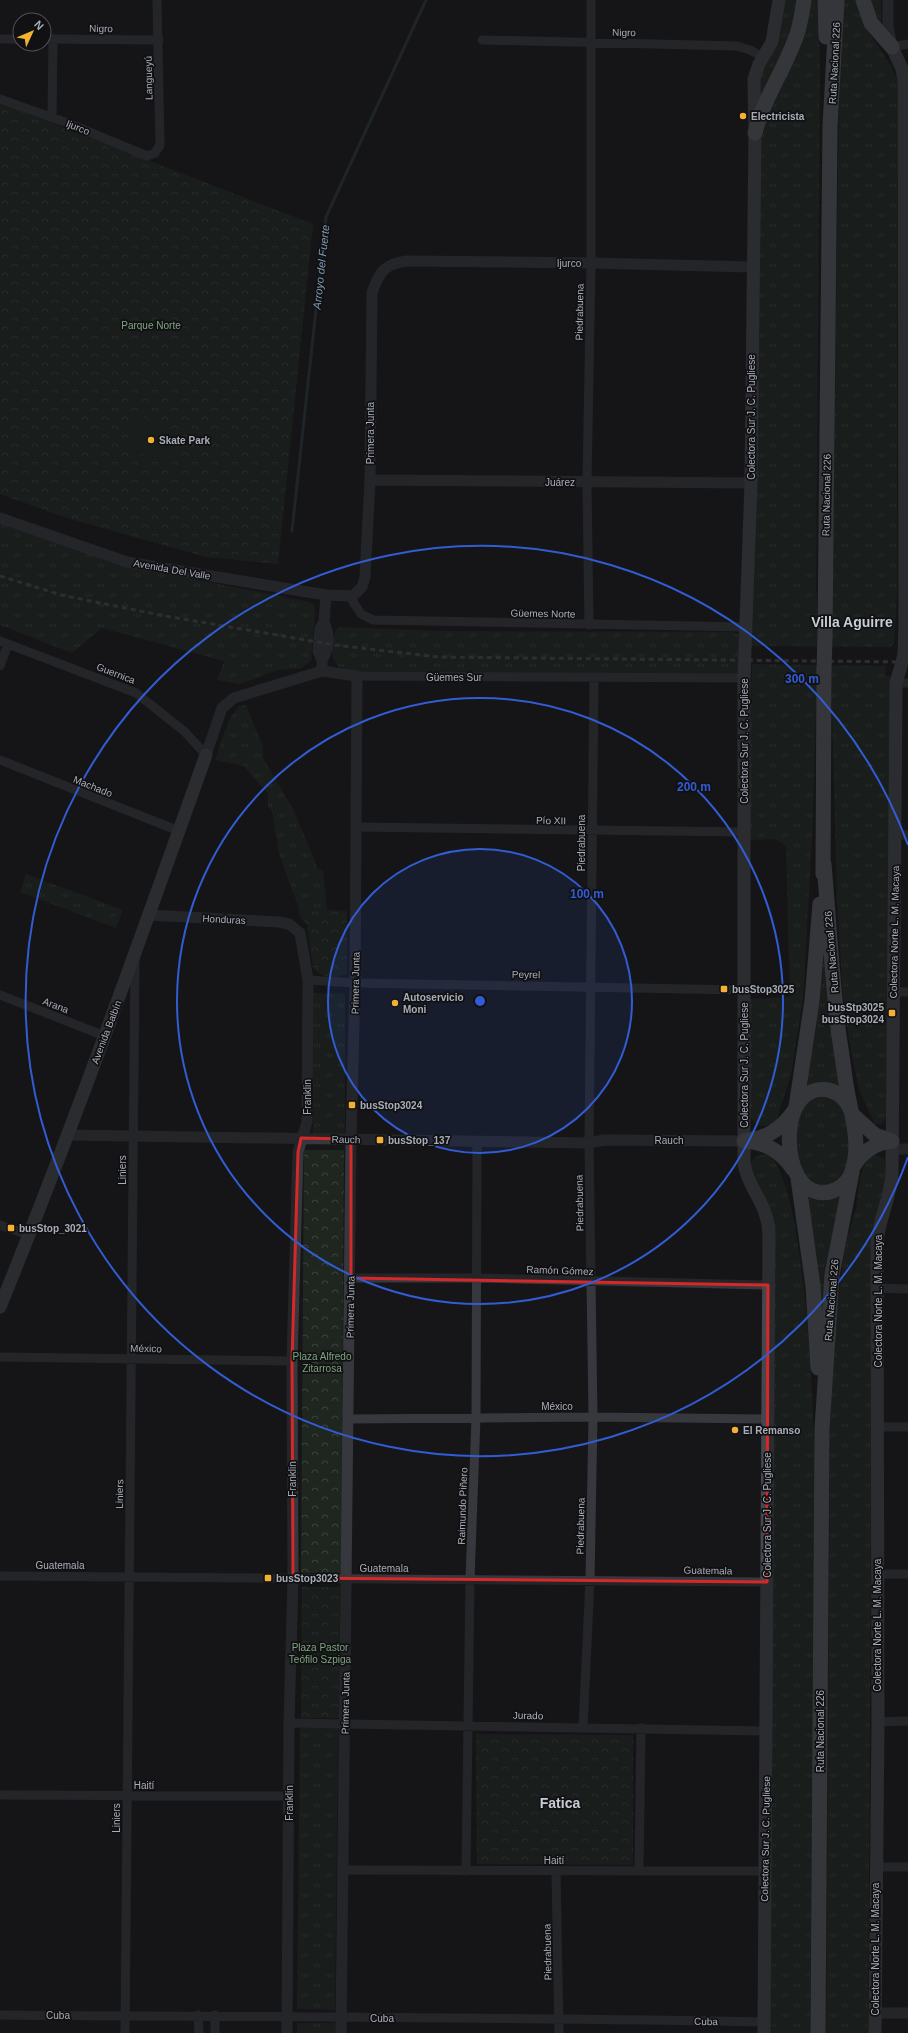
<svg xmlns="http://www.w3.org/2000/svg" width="908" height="2033" font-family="Arial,sans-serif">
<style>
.grass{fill:url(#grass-tufts)}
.park{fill:url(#park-crowns)}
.pitch{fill:#1e261f}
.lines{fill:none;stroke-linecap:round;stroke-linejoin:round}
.stream{stroke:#2c353c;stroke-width:3}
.minor{stroke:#37383d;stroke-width:9}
.tertiary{stroke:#37383d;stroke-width:11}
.secondary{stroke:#45474d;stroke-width:13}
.trunk{stroke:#5b5e65;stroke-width:15}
.rail{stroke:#4a4c52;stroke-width:3;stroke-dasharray:5 4;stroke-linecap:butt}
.trunk-bridge{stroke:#5b5e65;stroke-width:15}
.marked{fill:none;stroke:#d62828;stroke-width:3;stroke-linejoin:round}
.ring{fill:none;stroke:#325cd3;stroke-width:2}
.poi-dot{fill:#f2b134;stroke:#111113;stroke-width:1.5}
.labels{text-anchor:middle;stroke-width:3.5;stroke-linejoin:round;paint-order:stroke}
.street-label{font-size:10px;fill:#a8adb8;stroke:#111113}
.poi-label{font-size:10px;font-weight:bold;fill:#a8adb8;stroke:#111113;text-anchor:start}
.park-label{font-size:10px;fill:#7fa381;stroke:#111113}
.water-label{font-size:11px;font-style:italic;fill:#7f9bb3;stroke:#111113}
.district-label{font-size:14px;font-weight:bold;fill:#c9ccd4;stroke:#111113}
.centre{fill:#325cd3;stroke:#111113;stroke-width:2}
.ring-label{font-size:12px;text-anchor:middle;font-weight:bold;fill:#325cd3;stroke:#111113;stroke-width:3.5;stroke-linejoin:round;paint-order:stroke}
</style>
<defs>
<pattern id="grass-tufts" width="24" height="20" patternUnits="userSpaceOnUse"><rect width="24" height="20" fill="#1e261f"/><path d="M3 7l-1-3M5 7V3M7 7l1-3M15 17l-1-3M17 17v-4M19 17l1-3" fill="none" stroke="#3c433d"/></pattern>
<pattern id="park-crowns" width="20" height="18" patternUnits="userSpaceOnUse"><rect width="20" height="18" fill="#1e261f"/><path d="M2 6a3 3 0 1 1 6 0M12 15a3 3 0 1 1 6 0" fill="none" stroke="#3c433d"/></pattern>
</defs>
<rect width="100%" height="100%" fill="#161618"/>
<path class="grass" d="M785,0h13c-4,30 -14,48 -27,74 -4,7 -6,16 -12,22l1,-16 6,-16 13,-20z
M808,0h9l3,67 -4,519 2,51h14l7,-542 5,-95h13l10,30 24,36 6,13v517l-3,47 -3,4h-3l-137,-1 8,-483 2,-28z
M869,0h12v23l-4,1z
M0,522l118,42 191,38 5,3 1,7 -4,48 -9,8 -24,2 -38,14 -23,-4 7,-19 -122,-33 -30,25 -72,-28z
M338,627l107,4 287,1 7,2 4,8 -4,31 -6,1 -375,-3 -19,-4c-10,-12 -9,-27 -1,-40z
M752,664l134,2 -1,9 7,1 -6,441 -4,7h-7l-16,-35 -10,-49 -6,-45 -6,-92 -6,-234h-14l-4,152 -10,179 -12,74 -15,48c-10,6 -21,6 -26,-6v-117l40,-2 -4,-149c-5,-13 -25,-8 -37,-8z
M246,705l17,42v11l31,53 24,58 5,1 4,40 -28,-2 -20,-54 -7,-43 -4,-5v-12l-24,-28 -29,-6 14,-40 10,-14z
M26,874l97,36 -7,18 -96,-36z
M824,927l19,162c-15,-9 -25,-6 -41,-1z
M313,993l32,1v141h-32z
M825,1095l19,12c4,22 13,72 -18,78 -5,1 -13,0 -17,-4 -3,-4 -8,-11 -10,-16 -6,-14 -4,-57 11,-66 4,-2 11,-3 15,-4z
M767,1154c39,21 48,277 48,326 1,91 -1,182 -2,272 -1,94 -2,187 -3,281h-42l6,-792 -25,-77 7,-8z
M875,1155l9,4c7,25 -5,53 -11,77l-5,797h-42l4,-604c2,-53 4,-106 12,-158 1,-11 3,-24 6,-36 2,-8 6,-17 8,-26 3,-14 2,-50 19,-54z
M845,1192l-24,160 -14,-157z
M300,1728h38l-3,282 -38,-1z
M297,2023h39v10h-39z"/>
<path class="park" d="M0,103l313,121 -35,340 -72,-7 -139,-39 -67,-24z
M299,908l48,3v62c-11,7 -26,4 -34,-5l-6,-43 -8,-10z
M304,1150h40l-3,423h-40z
M302,1587h38l-1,131h-38z
M476,1734l157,1v130l-156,-1z"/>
<path class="pitch" d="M138,415l40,19 -14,30 -40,-19z"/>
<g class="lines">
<path class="stream" d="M292,531l34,-314 100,-217"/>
<path class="minor" d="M0,39h20
M44,39l115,1
M482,40l255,6 13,4 13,7
M892,47l16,-3
M0,99l70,25 77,32 8,-3 5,-8 -3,-145
M52,117l1,-78
M350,597l11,17 12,6 373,7
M589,625l-2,-143 4,-219v-263
M0,641l136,52 48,38 22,24
M0,666l8,-22
M357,676l387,2
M896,683h12
M0,760l179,71
M357,827l388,5
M896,835h12
M308,980l47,3 389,7
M892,992h16
M0,995l105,41
M0,1225l29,10
M351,1278h126l291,7
M878,1288l30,1
M0,1357l292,4
M348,1419l245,-2 174,2
M877,1427h31
M877,1574h31
M0,1576l767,6
M878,1722l30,-1
M289,1723l477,8
M583,1727l7,-147 3,-163 -4,-274 5,-465
M0,1795l289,1
M875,1867h33
M343,1870l422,1
M466,1871l4,-292 6,-161 1,-277
M556,1871l3,162
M639,1871l2,-143
M0,2015c255,2 509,2 764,7
M198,2015l1,18
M125,2033l10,-1073
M215,2033v-18"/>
<path class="tertiary" d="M888,0v27l4,19
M370,480l381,3
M0,518l127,44 199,33 27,1 9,-9 3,-10 5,-97 2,-187c7,-21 12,-29 35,-32l184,2 161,4
M322,660c8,-13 8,-24 2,-38
M322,671v-11l-4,-9 2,-22 4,-7 2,-27
M206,755l16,-47 12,-10 88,-27 35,5 -2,307 -4,156 -10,894
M149,915l130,7 10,2 11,9 8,47 -1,142 -9,30 -6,209 1,217 -4,145 -2,310
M67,1135l522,8 15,-3 140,1
M892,1149h16
M876,2013h32"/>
<path class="secondary" d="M0,1307c74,-182 140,-367 206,-552
M764,2033l5,-799c-1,-31 -20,-43 -25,-70v-486l7,-195 4,-350 -1,-54 5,-15 13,-22 7,-42
M875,2033l3,-311 -1,-480c2,-23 13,-43 15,-67l4,-492 8,-28 1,-29 -1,-546 -2,-11 -10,-22"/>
<path class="trunk" d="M825,0l1,37
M863,0l8,23 21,24
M755,133c8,-33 27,-59 39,-91 6,-13 8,-28 10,-42
M825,637l5,-511 7,-126
M824,864c5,58 8,115 15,172 3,18 5,36 8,54 5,27 14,54 5,81 -4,15 -23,26 -38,20 -27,-10 -30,-62 -18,-84 14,-26 45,-22 55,4
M823,874l1,-205
M796,1107l16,-106 8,-97
M852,1114l23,21 17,6
M748,1140c19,-1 36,-14 46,-29
M744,1141c21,1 37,10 49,28
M853,1167c8,-14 22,-24 39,-26
M798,1178l15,108 5,82
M818,2033l4,-604 10,-154 20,-103"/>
<path class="rail" d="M0,576l61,19 99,20 175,30 103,12 470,5"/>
<path class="trunk-bridge" d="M824,669l1,-32"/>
</g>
<path d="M0 0H908V2033H0ZM301,1138l50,1v139l417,7 -1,297 -474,-4 -1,-217 6,-209z" fill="#161618" fill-opacity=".55" fill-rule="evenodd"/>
<path class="marked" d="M301,1138l50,1v139l417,7 -1,297 -474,-4 -1,-217 6,-209z"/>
<circle cx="480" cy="1001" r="152" fill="#325cd3" fill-opacity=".12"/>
<g class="ring">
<circle cx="480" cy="1001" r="152"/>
<circle cx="480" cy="1001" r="303"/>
<path d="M908 1157A455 455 0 1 1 908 845"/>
</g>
<g class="poi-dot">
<circle cx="743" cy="116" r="4"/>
<circle cx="151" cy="440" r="4"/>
<rect x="720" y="985" width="8" height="8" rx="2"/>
<circle cx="395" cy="1003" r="4"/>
<rect x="888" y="1009" width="8" height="8" rx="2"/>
<rect x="348" y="1101" width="8" height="8" rx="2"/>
<rect x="376" y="1136" width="8" height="8" rx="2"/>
<rect x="7" y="1224" width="8" height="8" rx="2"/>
<circle cx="735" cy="1430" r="4"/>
<rect x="264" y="1574" width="8" height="8" rx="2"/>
</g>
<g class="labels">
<g class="street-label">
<text transform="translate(101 28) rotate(1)" y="4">Nigro</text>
<text transform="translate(624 32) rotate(1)" y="4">Nigro</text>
<text transform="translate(834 63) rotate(-87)" y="4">Ruta Nacional 226</text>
<text transform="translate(148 78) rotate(-91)" y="4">Langueyú</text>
<text transform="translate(78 127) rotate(22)" y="4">Ijurco</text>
<text x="569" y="267">Ijurco</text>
<text transform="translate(579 312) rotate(-89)" y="4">Piedrabuena</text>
<text transform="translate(751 417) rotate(-90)" y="4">Colectora Sur J. C. Pugliese</text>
<text transform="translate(370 433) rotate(-90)" y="4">Primera Junta</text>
<text x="560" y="486">Juárez</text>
<text transform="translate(826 495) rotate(-89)" y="4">Ruta Nacional 226</text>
<text transform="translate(172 569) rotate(10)" y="4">Avenida Del Valle</text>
<text transform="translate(543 613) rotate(1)" y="4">Güemes Norte</text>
<text transform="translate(116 673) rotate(21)" y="4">Guernica</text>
<text x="454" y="681">Güemes Sur</text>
<text transform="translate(744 741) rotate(-90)" y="4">Colectora Sur J. C. Pugliese</text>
<text transform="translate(93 786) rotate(22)" y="4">Machado</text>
<text transform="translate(551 820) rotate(1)" y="4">Pío XII</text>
<text transform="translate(581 843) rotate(-90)" y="4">Piedrabuena</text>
<text transform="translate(224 919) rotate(3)" y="4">Honduras</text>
<text transform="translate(894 932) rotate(-89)" y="4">Colectora Norte L. M. Macaya</text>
<text transform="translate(831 952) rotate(-95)" y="4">Ruta Nacional 226</text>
<text transform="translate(526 974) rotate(1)" y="4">Peyrel</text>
<text transform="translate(355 983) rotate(-89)" y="4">Primera Junta</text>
<text transform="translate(56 1005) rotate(21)" y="4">Arana</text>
<text transform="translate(106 1032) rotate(-69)" y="4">Avenida Balbín</text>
<text transform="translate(744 1065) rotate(-90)" y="4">Colectora Sur J. C. Pugliese</text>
<text transform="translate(307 1097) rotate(-90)" y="4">Franklin</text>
<text transform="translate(346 1139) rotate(1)" y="4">Rauch</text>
<text x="669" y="1144">Rauch</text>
<text transform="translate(122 1170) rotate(-90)" y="4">Liniers</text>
<text transform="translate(579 1203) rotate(-91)" y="4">Piedrabuena</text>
<text transform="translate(560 1270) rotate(2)" y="4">Ramón Gómez</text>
<text transform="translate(831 1300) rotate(-85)" y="4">Ruta Nacional 226</text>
<text transform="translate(878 1301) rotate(-90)" y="4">Colectora Norte L. M. Macaya</text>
<text transform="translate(350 1307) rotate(-89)" y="4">Primera Junta</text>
<text transform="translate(146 1348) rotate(1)" y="4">México</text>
<text x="557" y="1410">México</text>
<text transform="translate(292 1479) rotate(-90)" y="4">Franklin</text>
<text transform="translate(119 1494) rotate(-89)" y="4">Liniers</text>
<text transform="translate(462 1506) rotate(-88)" y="4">Raimundo Piñero</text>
<text transform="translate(767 1515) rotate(-90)" y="4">Colectora Sur J. C. Pugliese</text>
<text transform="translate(580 1526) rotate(-89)" y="4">Piedrabuena</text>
<text x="60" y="1569">Guatemala</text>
<text x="384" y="1572">Guatemala</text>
<text transform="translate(708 1570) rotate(1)" y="4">Guatemala</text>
<text transform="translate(877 1625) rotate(-90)" y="4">Colectora Norte L. M. Macaya</text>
<text transform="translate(345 1703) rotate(-89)" y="4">Primera Junta</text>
<text transform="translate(528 1715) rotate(1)" y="4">Jurado</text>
<text transform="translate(820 1731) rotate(-90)" y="4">Ruta Nacional 226</text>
<text x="144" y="1789">Haití</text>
<text transform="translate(289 1803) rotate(-90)" y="4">Franklin</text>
<text transform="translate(116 1818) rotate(-90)" y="4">Liniers</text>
<text transform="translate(765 1839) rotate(-89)" y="4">Colectora Sur J. C. Pugliese</text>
<text x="554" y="1864">Haití</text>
<text transform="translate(875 1949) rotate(-90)" y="4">Colectora Norte L. M. Macaya</text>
<text transform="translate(547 1952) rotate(-91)" y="4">Piedrabuena</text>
<text x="58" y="2019">Cuba</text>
<text x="382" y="2022">Cuba</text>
<text transform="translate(706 2021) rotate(1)" y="4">Cuba</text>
</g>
<g class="poi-label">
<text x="751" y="120">Electricista</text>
<text x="159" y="444">Skate Park</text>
<text x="732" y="993">busStop3025</text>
<text x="403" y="1001">Autoservicio<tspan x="403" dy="12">Moni</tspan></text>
<text x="884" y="1011" text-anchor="end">busStp3025<tspan x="884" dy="12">busStop3024</tspan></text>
<text x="360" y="1109">busStop3024</text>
<text x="388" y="1144">busStop_137</text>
<text x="19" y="1232">busStop_3021</text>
<text x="743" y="1434">El Remanso</text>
<text x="276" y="1582">busStop3023</text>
</g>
<g class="park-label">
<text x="151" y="329">Parque Norte</text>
<text x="322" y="1360">Plaza Alfredo<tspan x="322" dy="12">Zitarrosa</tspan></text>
<text x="320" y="1651">Plaza Pastor<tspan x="320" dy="12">Teófilo Szpiga</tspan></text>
</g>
<g class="water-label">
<text transform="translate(321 267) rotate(-84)" y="4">Arroyo del Fuerte</text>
</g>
<g class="district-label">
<text x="852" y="627">Villa Aguirre</text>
<text x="560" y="1808">Fatica</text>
</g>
</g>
<circle cx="480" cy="1001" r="6" class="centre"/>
<g class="ring-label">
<text x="802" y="683">300 m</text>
<text x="694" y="791">200 m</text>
<text x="587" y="898">100 m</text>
</g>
<g transform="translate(32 32) rotate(46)"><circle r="19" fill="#111113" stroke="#4d4f55"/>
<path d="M0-3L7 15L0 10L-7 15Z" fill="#f2b134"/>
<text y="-6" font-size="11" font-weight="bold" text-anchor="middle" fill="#a8adb8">N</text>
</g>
</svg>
